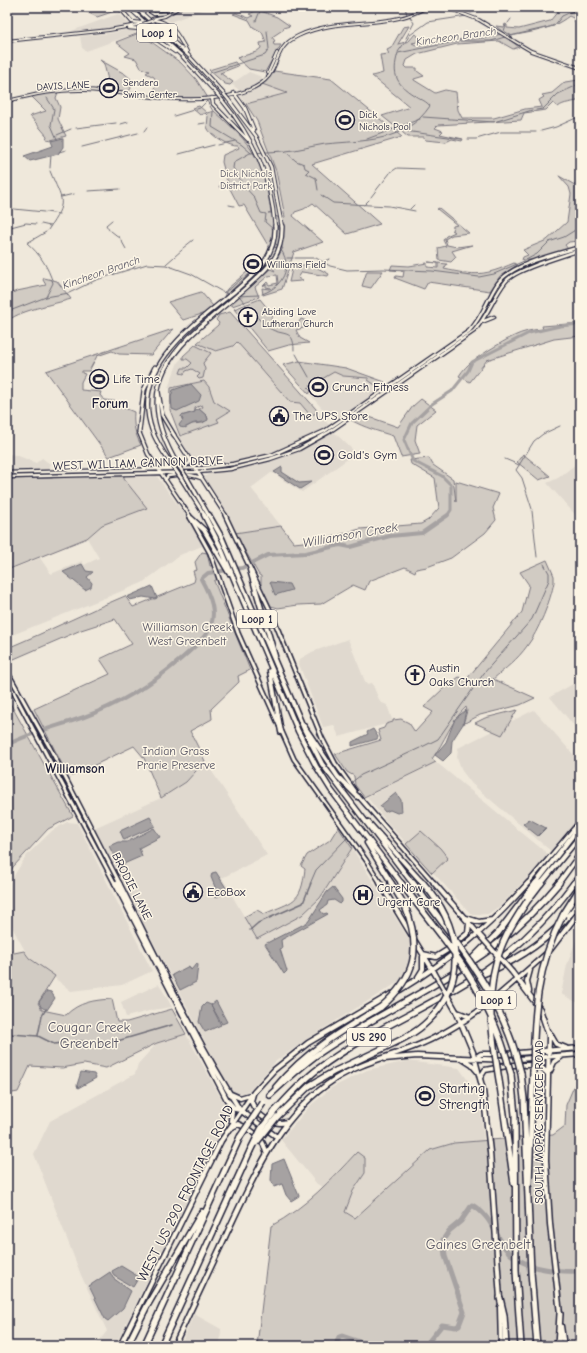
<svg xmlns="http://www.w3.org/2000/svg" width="587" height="1353" font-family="'Comic Neue',sans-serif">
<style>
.built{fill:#e0d9cf}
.green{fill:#d1cbc3;stroke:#7a767f;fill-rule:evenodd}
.water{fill:#a6a2a2;stroke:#716f79}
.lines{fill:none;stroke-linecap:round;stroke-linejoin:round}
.stream-far1{stroke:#716f79;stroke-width:1}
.stream{stroke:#716f79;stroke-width:1.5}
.river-far2{stroke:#a6a2a2;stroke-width:3}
.river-far1{stroke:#a6a2a2;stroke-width:4}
.river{stroke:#a6a2a2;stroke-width:5}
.major-far3-casing{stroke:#22223b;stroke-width:4}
.major-far2-casing{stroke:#22223b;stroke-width:5}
.major-far1-casing{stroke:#22223b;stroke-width:6}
.major-casing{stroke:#22223b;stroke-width:7}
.highway-far3-casing{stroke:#22223b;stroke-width:4.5}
.highway-far2-casing{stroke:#22223b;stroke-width:5.5}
.highway-far1-casing{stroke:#22223b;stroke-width:7}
.highway-casing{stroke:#22223b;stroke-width:8}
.major-far3{stroke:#fcf5e5;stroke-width:2}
.major-far2{stroke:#fcf5e5;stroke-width:2.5}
.major-far1{stroke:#fcf5e5;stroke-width:3}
.major{stroke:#fcf5e5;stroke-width:4}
.highway-far3{stroke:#fcf5e5;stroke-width:2.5}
.highway-far2{stroke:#fcf5e5;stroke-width:3}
.highway-far1{stroke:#fcf5e5;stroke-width:4}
.highway{stroke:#fcf5e5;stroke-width:5}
.major-bridge-far1-casing{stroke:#22223b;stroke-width:4;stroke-linecap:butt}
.major-bridge-casing{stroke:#22223b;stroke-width:7;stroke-linecap:butt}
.highway-bridge-far3-casing{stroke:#22223b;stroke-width:4.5;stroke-linecap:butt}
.highway-bridge-far2-casing{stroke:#22223b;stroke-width:5.5;stroke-linecap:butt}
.highway-bridge-far1-casing{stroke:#22223b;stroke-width:7;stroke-linecap:butt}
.highway-bridge-casing{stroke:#22223b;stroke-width:8;stroke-linecap:butt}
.major-bridge-far1{stroke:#fcf5e5;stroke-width:2}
.major-bridge{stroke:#fcf5e5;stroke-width:4}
.highway-bridge-far3{stroke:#fcf5e5;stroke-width:2.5}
.highway-bridge-far2{stroke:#fcf5e5;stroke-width:3}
.highway-bridge-far1{stroke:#fcf5e5;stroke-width:4}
.highway-bridge{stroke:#fcf5e5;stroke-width:5}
.labels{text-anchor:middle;stroke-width:3;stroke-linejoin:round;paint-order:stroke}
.far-poi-label{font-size:10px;fill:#22223b;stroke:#fcf5e5;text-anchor:start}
.far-street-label{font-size:10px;fill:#22223b;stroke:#fcf5e5}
.far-park-label{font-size:10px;fill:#575564;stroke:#fcf5e5}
.shield{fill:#fcf5e5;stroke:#63616e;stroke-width:1}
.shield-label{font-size:11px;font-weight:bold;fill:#22223b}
.far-water-label{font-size:11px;font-style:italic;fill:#575564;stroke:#fcf5e5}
.poi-label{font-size:12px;fill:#22223b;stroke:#fcf5e5;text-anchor:start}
.street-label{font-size:12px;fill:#22223b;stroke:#fcf5e5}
.park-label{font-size:12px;fill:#575564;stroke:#fcf5e5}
.neighbourhood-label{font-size:13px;font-weight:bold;fill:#22223b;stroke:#fcf5e5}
.water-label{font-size:13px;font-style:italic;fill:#575564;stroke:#fcf5e5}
.near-park-label{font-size:14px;fill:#575564;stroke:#fcf5e5}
.near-poi-label{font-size:14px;fill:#22223b;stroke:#fcf5e5;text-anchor:start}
.near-street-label{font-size:14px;fill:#22223b;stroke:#fcf5e5}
</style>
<rect width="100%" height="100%" fill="#efe8db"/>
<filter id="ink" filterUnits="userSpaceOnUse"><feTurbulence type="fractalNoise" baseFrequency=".025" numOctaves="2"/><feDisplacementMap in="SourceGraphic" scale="8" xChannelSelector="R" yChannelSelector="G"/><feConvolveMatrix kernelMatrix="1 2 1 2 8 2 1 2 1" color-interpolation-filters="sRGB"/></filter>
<g filter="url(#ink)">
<path class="built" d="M149,7h62l-41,15z
M118,14l11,10 -18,5 -48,5z
M134,28l5,4 -53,19 -4,-3 -2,-12 31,-3z
M249,72l13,5 -4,5 30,10 -42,12 -7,-10 -1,-5 -7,-5z
M197,343l19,8 23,-7 51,58 10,1 10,12 8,-2 11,12 -1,2 -42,21 -19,7 -32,8 -32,4 -6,-1 -19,-30 40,-14 -1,-3 13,-8 -16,-10 -5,-14 -5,-6 -36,7 10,-26z
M299,361l47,7 43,16 -55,38 -42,-48 -2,-12z
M334,432l22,21 -54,39 -21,-13 -4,-5 -6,-1 -20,15 30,38 -46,7 -12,-24 -19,-29 1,-4 6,-3 35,-6 31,-8 30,-12z
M7,454l9,1 20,8 6,-5 8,6 -1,6 -42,2z
M580,461v59l-33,-37 11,-5z
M156,475l40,55 6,16 -22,9 -38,28 -130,52 -5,-10v-54l33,-13 11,16 31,-13 2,4 15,-7 -12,-20 15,-13 44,-17 -22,-29v-3z
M348,639l18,45 6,-1 8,19 7,3 6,17 -54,15 -5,-12 -11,2 -24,-63 1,-5 12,-7z
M580,680v53l-30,-36z
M534,710l46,52v55l-28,35 -80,-68 -10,-13 -5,-14 1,-9z
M205,761l62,94 -45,23 35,61 45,-24 18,-17 32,-50 58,93 2,7 -3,19 -9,14 -87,54 -37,26 -25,28 -6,4 -9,1 -4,-3 -7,-11 -131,-252 67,-30 25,-16z
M436,762l113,93 -49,51 -12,8 -16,1 -85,-93 -20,-25z
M67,822l10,1 75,148 -30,14 -51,6 -42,-33 -22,-40v-25l3,-11 17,-27 26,-25z
M580,929v75l-19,-10 6,-29z
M159,984l13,23 -19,3 -27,7 -5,-15z
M183,1034h3l36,66 4,9v13l-111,224h-20l12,-15 -26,-56 -47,-121 16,-33 85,-47 3,-10 19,-21z
M408,1061l51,7 20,28 5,46 -30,1 -24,7 -75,68 -10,-6 8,-21 12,-18v-15l-8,-6 -34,35 -6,-3 -36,-44 29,-34 21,-18 36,-18z
M194,1314l27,15 -1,17h-40z"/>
<path class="green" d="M60,7h56l2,3 -21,7 -10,-5z
M554,7h26v18l-1,1 -5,-5 1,-2 -6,-3c-19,15 -40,16 -63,21l13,10 -6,2 -14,-8 -42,3 -40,10 -10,6 -2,6 2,2h10v3l7,5 -10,3v1l21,13 10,-3 11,2 2,18 4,8h32l31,-9 17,-2 -3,-7 5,-3 -2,-2 10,-2 13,-11 14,-2 1,20c-8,3 -16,2 -22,7l-5,-4 -7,7 -22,3 -3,7 -83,5 -3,3 8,3 -3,3 23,5 -1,2 -10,-2 -6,3 -21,-2 -1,-3h-16l-26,-21 28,-9 -38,-31 11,-3 -3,-18 9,-1 -2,-4 4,-2 12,-21 6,-1 -11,18 11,-3 6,-7 3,2 -1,6 -5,1 6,3 37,-6 32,-2 17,-5 -8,-7 8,1 1,-3 2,1v3l12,1 31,-8 9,-11z
M258,10l19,7 13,9 -7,2 1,1 -12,8 3,4 -2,1 1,3h7l-16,27 -16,-3 -12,-11 19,-6 5,-4 -1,-5 6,-1 -4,-10 -9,-5 -4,-7 -16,-6 3,-1 13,5 4,-2 -4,-2z
M139,33l42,30 15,16 12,19h-24l-30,-2 3,-5 -3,-3 4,-4 -4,-7 -8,-4 3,-2 -8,-3 -5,-9 -11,-3 5,-3 -14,-11z
M100,60l25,14 6,5v9l-3,5 -28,-3 2,-4 7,-2 -5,-20z
M235,62l3,4 -18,7 13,9 -3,3 -5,-1 -16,-14z
M274,71l57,8 71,58 -90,27 68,60 -33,10 -34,-31 -9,6 -9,3 -2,4 30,26 -29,10 -12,37 -19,6 -1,-7 7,1 2,-1 -5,-1v-3l-3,2 4,-4 2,3 9,-2 -1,-8 -9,1 -13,11 4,10 -27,9v-3l38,-34 5,2 -3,-4 11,-19 -14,-1 -25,-42 -5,1 -10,-19 -9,1 -1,-2 9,-2 -6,-22 1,-7 16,-7 -1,-2c-8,1 -28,-10 -31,-19l1,-11 -3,-3 -5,2 -8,-7 7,-2 8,7 7,-2c39,34 49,48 57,101l-3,1h4l5,4h8l-9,-46 -19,-50 -11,-17 41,-11 -25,-9z
M58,92l-2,6 4,9 -2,12 8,17 -15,4 -5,-1 1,-3 -17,-20 16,-5 -15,-15z
M559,176l21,12v49l-3,2 1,2 -9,1 -4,3 3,4 -36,11h-10l1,-3 5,-2 -5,-5 24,-10 20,-18 4,-28 -2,-7z
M439,208l30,25 -17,2 -7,4 2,6 10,2 15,-2 -20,6 4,6 -5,5 -12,-2 -1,-12 8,-2 -3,-6 3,-4 9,-4 -3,-2 1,-4 4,-1 -20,-16z
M262,259l-15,17 -23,21 3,-8 21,-18 -2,-10z
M428,262l19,2 -3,5c32,7 40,7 70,-6l3,2 -17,11 -10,15 -62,-9 -4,7 -29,-11 1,-2 7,1 1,-6 -14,-1 2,-5 17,1 18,-3v4l11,1v-5z
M293,265h19l17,9 -1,2 -26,-4 -4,6 5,2 -2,1 -12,1z
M367,271h16l-12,17 -9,-2z
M44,278l13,3 14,18c-16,5 -55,12 -64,23v-27l10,-4 29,-6 -3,-5z
M201,292l12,14 -8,7 -22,7 -15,-18z
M260,299l13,16 -2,5 6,6 20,-1 4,-6 8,3 -2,5 -11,3 4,8 9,5 -20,2 -21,6 -34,-42z
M230,312l86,97 2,4 -8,2 -10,-12 -10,-1 -53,-60 -4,4 -17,5 -19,-8 21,-18 1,-2 -3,-3 3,-5z
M580,323v13l-26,3 -67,21 -17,22 -11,-6c8,-13 18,-18 30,-26 19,-11 31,-20 54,-21l-1,-3z
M173,329l-22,26 -32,-1 -7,-3 -15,5 -8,15h-7v2l3,1 -4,8v8l20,2 -1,3 4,5 18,2v5l12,5c-1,13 1,22 7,33l-32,12 -63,-86z
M195,345l16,8 -8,10 2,6 -2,9 -4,1 -2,-2 3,-3 -8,-5 -6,2 -2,3 -4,-1 2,-5h5l5,-5 -5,-4h-4v-3z
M299,361l47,7 39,14 -7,5 -10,-7v-2l-25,-2 -9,-4 -24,14 -2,2 3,3 -2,3 -26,-29z
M204,381l5,6 5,14 16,10 -13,8 2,3 -39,14 -10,-26 1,-22zM202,405l1,2 -4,2 8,7 1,3 -5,4 -11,1 -7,4 -4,-12 14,-4v-4z
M421,399l15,11 -19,15 -2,15 5,14 -19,3 -8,-21c-15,-5 -28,-8 -42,-16l10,-6 37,13 15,-21z
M523,454l27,22 -11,4 -22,-18z
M429,458l4,7 20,14 3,23v-21l43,13 -6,14 3,12 -11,13 -34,25 -24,9 -11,2 -1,3 -10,-5 -36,14 -4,9 -12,-5 -32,19 -23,1 -20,3 -7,-2 -10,-20v-10l-2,-1 -24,-42 46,-7 13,17 27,-3 39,-11 61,-5 7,-4 11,-12 -4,-30 -24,-14 -1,-4z
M56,476h68v3l23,29 -45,17 -15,13 -80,32v-91l45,-1z
M202,552l5,1 3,13 5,-1 4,13 -5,3 36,89 -12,6 1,6 -28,27 1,10 -22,12 15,30 -19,21 -25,16 -17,-40 -10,-12 -62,30 -7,-6 -31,-61 76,-35 -10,-15 32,-15 -17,-25 -34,11 -74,32 1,-13 2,-2c39,-16 76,-35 115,-51l8,11 61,-25 1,-4 -2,-7 4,-1 -2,-8z
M547,560l7,16v6c-3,18 -16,50 -27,64 -9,13 -22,23 -34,33l42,19 -15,7 -40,10 -17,9 4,-13 -1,-4c-15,14 -21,34 -34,52l4,3 -72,35 -9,-12 -1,-9 -7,-4 -12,-18 46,-14 -3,-10 6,-2 2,-4 7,-2v-2l8,-1 8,4 6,9 18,-20 -9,-5 21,-20 14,-10 7,3 56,-68 7,-27 -9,-13z
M10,703l63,113 -25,13 -35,38 -6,11v-174z
M517,710l-15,25 -27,-12 10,-5z
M338,827l14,21 -32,50 -18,17 -45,24 -13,-22 13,-7 7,4c29,-13 37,-10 41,-45l-4,-3 6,-11 23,-15z
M421,831l19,17 8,10 -16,15 -26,-29z
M7,947l7,6 10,-2 5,7 26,18 -17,27 4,7 24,5c13,-13 28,-15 46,-16l5,23h10l45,-13 14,25 -29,9 -51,25 -22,-4 -22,4 -32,-2 -12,26 -11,2z
M580,1072v274h-323l14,-120c34,-18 60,-46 86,-74l8,6v15l-12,18 -8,21 10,6 75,-68 24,-7 99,-8 12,-9 1,-21z"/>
<path class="water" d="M63,138v9l-5,7 -28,7 -6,-5 29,-10 -2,-5z
M191,384l10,11 -2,6 -22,10 -5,-2 -1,-12 2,-7z
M199,409l8,7 1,4c-7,4 -13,2 -16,4 -5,2 -7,5 -12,3l-1,-2 4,-5 -2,-4 14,-4v-2z
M282,467v5l17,11 12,-1 -11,7 -26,-17z
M82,564l4,7 7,1 -6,5 5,6 -1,4 -6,3 -22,-18z
M270,582l19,2 3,6 -17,5z
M152,586l5,12 -2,1 -12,-2 -13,3 -3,-3z
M466,710l-3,14 -11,17 -1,12 -8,8 -8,-6 11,-13 9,-23z
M373,729l5,8 -1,2 -25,7v-4l16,-8 -1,-2z
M396,793l5,7 1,12 -5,1 -7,-3 -5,2 -5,-6z
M150,817l5,9 -31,14 -4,-9z
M529,819l17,9 -8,8 -15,-12z
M154,828l6,9 -21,11 3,8 -23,10 -10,-20 9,-4h9z
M216,872l12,19 -13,7 -5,-9 5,-2 -4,-10 1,-4z
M333,887l9,12v3l-2,2 -6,-4 -6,1 -1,4 -7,5 3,4 4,-1 1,1 -47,26 1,8 -2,1 7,22 -3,3 -19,-30 43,-22 19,-30z
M197,963l1,2 -2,17 -16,8 -8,-15 17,-9 2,4z
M47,991l4,1 4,6 -8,12 -6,-3 -2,-5z
M216,1001l11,21 -5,2 -11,-19 10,20 -16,7 -6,-10 3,-15 4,-4 5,2z
M81,1072l13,2 2,4 -18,10 -1,-3z
M284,1159l15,37 -8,5 -5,-6 -4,-11 -8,3 -3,-7 1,-16z
M121,1266l18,11 -6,10 -19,-11 -2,-5z
M110,1272l3,6 18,13 -8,17 -15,13 -3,-2 -16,-33z"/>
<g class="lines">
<path class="stream-far1" d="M405,7l2,8
M471,13l4,-3 -1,-3
M256,21l4,-10
M508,23l3,-4
M506,25l-2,6 8,5
M510,36l44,-10 8,-10 18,-8
M406,38l8,-15 -4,-6
M398,52l12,-17 18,-13 39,-6
M210,73l55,-18 4,-6 -2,-18
M47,98l7,11 -3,16 6,14
M536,110l7,-1 15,-15 22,-10
M174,116l26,-8 7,-7 6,10 -1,16 30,18 9,8
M423,117l71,5 38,-12
M121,124l7,-2
M199,124l6,-1
M76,128l40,-5
M144,131l3,-4
M405,131l57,8
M541,131l15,-4 20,-9
M57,135l14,-6
M367,139l53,-20
M468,139h8l25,-7h35
M218,145l17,-4
M82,147l56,-14
M286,151c13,-1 26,-5 39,-7 40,-4 80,-1 105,-38 -4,-5 -8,-6 -13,-9 -20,-12 -26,-21 -19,-44l62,-12h31l14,-4
M59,152l7,-2
M179,154l35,-9
M50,168l1,-13
M391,172l6,-4 27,1
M241,181l-8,-13 1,-6 16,-9 35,-2 11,10 8,3 1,4 4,2 -3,3 10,5 2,12
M383,182l7,-9
M242,184l12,13 7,16 5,1 -1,8 8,7
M221,186h5
M88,191l32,-2
M321,195l12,8 56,3 26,5
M61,197l13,-3
M371,197l10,-13
M229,205l5,1
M364,205l5,-5
M7,208l4,1
M14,209l30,3
M410,209l4,-4
M46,212l13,2
M41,224l9,2
M7,228l19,-5 10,1
M48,230c20,-30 15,-27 2,-59
M109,230l-3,-5 6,-5
M111,231l9,7
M46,232l-19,11c13,11 21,24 26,40l-7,14
M121,240l5,9
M183,248l10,-8
M287,258h6
M295,258h21l14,8 17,4 36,-1 49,2 47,6 15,-3 30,-13 13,-7 12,-12 15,-5 16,-10
M324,261l6,-2
M166,264l16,-14
M133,268l4,-6v-5
M222,292l7,2
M224,292l7,-4 11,-10
M262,294c24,-8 33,-33 13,-51l1,-7
M238,296l21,-1
M240,297l5,6
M246,305c7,7 14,17 23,23 14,9 25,0 25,22
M7,312l39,-15 23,-4 27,-13 51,-16 19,1 25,9 30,17
M296,354l13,23
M505,459l14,6
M532,509l-10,-31 -6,-8 18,-29 9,-7 17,-8
M532,511l5,46
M422,747l16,-8 46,-66 48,-54 17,-39v-7l-5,-9
M352,782l9,-7 59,-27
M310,884l6,-14 31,-32"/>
<path class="stream" d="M250,930l8,-7 45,-20 8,-20
M7,1032l4,2 27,2 16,8 26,-3 27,3 65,-19
M38,1035l4,-19 4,-7"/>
<path class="river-far2" d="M447,516l4,-6v-25l-9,-9 -29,-15 -9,-21 8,-17 20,-19 20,-13 16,-20 4,-9 57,-29 31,-7 20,-2"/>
<path class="river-far1" d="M7,745c24,-13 52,-19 77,-28 36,-13 68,-33 97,-58 31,-27 43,-39 20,-80l7,-6 34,-5 26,-13 38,-2 34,-8 10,2 40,-11 32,-3 26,-18"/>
<path class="river" d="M300,1346l13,-3 23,2 3,-8 3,-1 30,10
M425,1346l17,-21 14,2 3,-2 5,-13 -19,-56 -2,-16 6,-9 12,-10 11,-16c16,9 21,23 30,38 14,26 51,29 78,28"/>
<defs>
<path id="major-far3" d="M445,7l34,13 52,31 49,17
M152,19l13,-3 15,-9
M7,41l102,-11 34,-6
M268,73l9,-20
M7,101c25,-6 51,-12 78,-11 43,2 85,13 129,8 18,-2 43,-7 55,-22 11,-17 8,-30 29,-40 32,-16 68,-10 101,-18 10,-2 19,-6 28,-11"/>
<path id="major-far2" d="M484,321l10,-4
M139,432l9,22 42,62
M174,435l52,81
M155,463c10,5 23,5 34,1l1,-4
M144,468l5,-3 2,-5
M7,473l196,-5 30,-4 39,-9 53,-24 144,-100c14,-14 18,-32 29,-48 15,-20 59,-29 82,-36
M7,477l191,-5 32,-3 40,-10 29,-10 30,-17 145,-101c14,-15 19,-34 32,-50 10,-12 57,-25 74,-31
M165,480l3,-4c11,-2 23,-2 33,2"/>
<path id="major-far1" d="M189,515l21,38 28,80 56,126 72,101 15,24
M225,515l45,95 52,128 13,25 20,28
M7,671l43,77 70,136
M7,680l108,204
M358,796l77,88
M527,884l49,-58"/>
<path id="major" d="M115,883l112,217 8,9 5,1 37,27
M119,883c38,75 76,156 121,227
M380,883l32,53
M434,883l48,55
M466,918l13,4 13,-2
M415,941l19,31
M456,943l12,-10 1,-10
M550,950l30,-39
M423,954l13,3 16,-10
M512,972l28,37 9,27 -3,124 4,64 10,90
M418,977l5,-8v-13
M400,990c51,-31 88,-62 128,-107
M529,991l-2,-10 3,-11
M493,1000l53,-46
M456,1011l17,41 10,38 7,62 10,147
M457,1012l13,5
M549,1032l7,12 10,4
M461,1058l11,7 6,7
M475,1058l6,-4h25l74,-6
M384,1059l33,-3 90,4 73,-6
M550,1071l4,-9 7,-5
M480,1078l5,-8 27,-5h27l9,9
M231,1094l9,4 10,-3
M253,1094l-2,7c6,15 20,25 36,21
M229,1104l3,8 -1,8
M229,1129l9,-5c13,5 25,13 28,28
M500,1307l1,39
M561,1326l3,20
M120,1346l101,-205 33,-49 20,-22 34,-27 83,-49
M174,1346c18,-38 35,-75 53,-113 27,-57 52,-118 108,-154 25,-16 54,-22 81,-33 26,-10 49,-25 71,-41"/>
<path id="highway-far3" d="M119,7l13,15 9,1
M128,7l53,48 36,39
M135,7l54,49 34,37
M143,7l11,7 11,-1
M154,20c18,2 25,17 33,32
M129,28l12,1 34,23
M234,93l11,15 9,22
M212,98l1,6 35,36
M228,99l28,37 15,31 11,60
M222,100c32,39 49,76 53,127"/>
<path id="highway-far2" d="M158,391l4,24 12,20
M139,432l5,-42 11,-23
M170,462c-7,-10 -14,-20 -18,-32 -22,-62 42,-106 83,-139 21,-18 41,-34 40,-65
M176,462c-51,-89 10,-122 71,-175 21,-19 36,-31 35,-61
M181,478l24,38
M187,478l22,38"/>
<path id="highway-far1" d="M204,515l16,31 78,185 18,35 15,24 71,94
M209,515l13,23 82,191 18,35 91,120
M191,518l13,12 25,43
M250,570l25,86
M270,671l11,61
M304,726l34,51 20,20
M368,822l52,58
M367,843l25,41
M535,884l38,-49 7,-13
M541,884l39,-48
M558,884l22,-30
M573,884l7,-9"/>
<path id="highway" d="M391,883l14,23
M401,883l46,60
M413,883l38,51
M528,900l13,-17
M563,915l17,-27
M469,962l29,-29 38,-50
M478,976c41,-15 75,-39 102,-74
M521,1073l3,26 7,173 6,74
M511,1074l4,41 1,156 5,75
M276,1087c29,-35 66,-57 105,-80
M501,1093l13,91
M270,1095c15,-14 31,-29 48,-41 55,-38 117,-65 171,-104 26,-19 49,-42 70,-67
M275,1111c14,-15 27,-30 43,-42 53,-40 116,-63 170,-101 33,-23 62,-52 86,-85
M277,1117l32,-31 24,-14 53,-25
M529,1184l4,-112
M500,1298l4,17 2,31
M127,1346l20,-40 55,-94
M144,1346l96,-209
M161,1346l89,-195
M558,1346l2,-32"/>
</defs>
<use href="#major-far3" class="major-far3-casing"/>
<use href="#major-far2" class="major-far2-casing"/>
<use href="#major-far1" class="major-far1-casing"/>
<use href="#major" class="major-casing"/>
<use href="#highway-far3" class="highway-far3-casing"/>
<use href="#highway-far2" class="highway-far2-casing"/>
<use href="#highway-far1" class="highway-far1-casing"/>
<use href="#highway" class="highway-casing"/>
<use href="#major-far3" class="major-far3"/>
<use href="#major-far2" class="major-far2"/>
<use href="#major-far1" class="major-far1"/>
<use href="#major" class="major"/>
<use href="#highway-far3" class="highway-far3"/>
<use href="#highway-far2" class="highway-far2"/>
<use href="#highway-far1" class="highway-far1"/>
<use href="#highway" class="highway"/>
<defs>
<path id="major-bridge-far1" d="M143,24l11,-4"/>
<path id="major-bridge" d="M482,938l30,34
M434,972l22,39"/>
<path id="highway-bridge-far3" d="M223,93l5,6
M217,94l5,6"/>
<path id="highway-bridge-far2" d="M170,462l11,16
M176,462l11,16"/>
<path id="highway-bridge-far1" d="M420,880l4,4"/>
<path id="highway-bridge" d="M454,939c31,42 55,83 67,134
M447,943c30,40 52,82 64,131
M381,1007c35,-30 41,-58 24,-101
M386,1047c15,-7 30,-14 42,-26 42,-41 31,-98 -5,-138
M533,1072c1,-57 3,-105 30,-157
M501,1093c-7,-48 -19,-99 0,-145 6,-17 17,-33 27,-48
M240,1137l23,-34
M256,1143l21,-26
M250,1151l11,-22 14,-18"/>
</defs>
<use href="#major-bridge-far1" class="major-bridge-far1-casing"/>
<use href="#major-bridge" class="major-bridge-casing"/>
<use href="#highway-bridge-far3" class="highway-bridge-far3-casing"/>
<use href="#highway-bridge-far2" class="highway-bridge-far2-casing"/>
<use href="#highway-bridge-far1" class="highway-bridge-far1-casing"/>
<use href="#highway-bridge" class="highway-bridge-casing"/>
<use href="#major-bridge-far1" class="major-bridge-far1"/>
<use href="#major-bridge" class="major-bridge"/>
<use href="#highway-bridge-far3" class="highway-bridge-far3"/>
<use href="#highway-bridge-far2" class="highway-bridge-far2"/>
<use href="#highway-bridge-far1" class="highway-bridge-far1"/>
<use href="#highway-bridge" class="highway-bridge"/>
</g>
</g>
<defs>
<symbol id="stadium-ring" viewBox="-11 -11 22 22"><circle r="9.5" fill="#fcf5e5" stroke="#22223b" stroke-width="1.5"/><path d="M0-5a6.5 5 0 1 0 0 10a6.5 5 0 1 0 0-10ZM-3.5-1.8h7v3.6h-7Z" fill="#22223b"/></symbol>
<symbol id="church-ring" viewBox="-11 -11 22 22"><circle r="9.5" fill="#fcf5e5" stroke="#22223b" stroke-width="1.5"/><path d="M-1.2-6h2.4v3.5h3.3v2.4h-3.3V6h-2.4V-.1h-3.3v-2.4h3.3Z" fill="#22223b"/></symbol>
<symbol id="civic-ring" viewBox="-11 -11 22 22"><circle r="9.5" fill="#fcf5e5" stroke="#22223b" stroke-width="1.5"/><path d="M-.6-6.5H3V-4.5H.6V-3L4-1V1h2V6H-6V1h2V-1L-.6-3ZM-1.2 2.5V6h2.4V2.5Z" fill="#22223b"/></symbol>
<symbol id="hospital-ring" viewBox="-11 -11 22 22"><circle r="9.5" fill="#fcf5e5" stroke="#22223b" stroke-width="1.5"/><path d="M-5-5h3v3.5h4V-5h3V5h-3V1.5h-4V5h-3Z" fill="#22223b"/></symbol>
</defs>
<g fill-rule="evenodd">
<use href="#stadium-ring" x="98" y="77" width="22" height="22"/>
<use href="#stadium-ring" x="334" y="109" width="22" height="22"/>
<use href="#stadium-ring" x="242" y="253" width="22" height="22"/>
<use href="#church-ring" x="237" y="306" width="22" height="22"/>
<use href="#stadium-ring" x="88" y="368" width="22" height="22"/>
<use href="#stadium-ring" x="307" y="376" width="22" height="22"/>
<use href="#civic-ring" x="268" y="405" width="22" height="22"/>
<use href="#stadium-ring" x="313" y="444" width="22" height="22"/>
<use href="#church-ring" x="404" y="664" width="22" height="22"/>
<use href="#civic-ring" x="182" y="881" width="22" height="22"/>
<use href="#hospital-ring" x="352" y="884" width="22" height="22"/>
<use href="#stadium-ring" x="414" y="1085" width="22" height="22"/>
</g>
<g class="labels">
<g class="far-poi-label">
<text x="123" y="86">Sendera<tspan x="123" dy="12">Swim Center</tspan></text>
<text x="359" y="118">Dick<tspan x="359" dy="12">Nichols Pool</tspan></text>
<text x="267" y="268">Williams Field</text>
<text x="262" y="315">Abiding Love<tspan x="262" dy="12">Lutheran Church</tspan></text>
</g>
<g class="far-street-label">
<text transform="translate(63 85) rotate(-3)" y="4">DAVIS LANE</text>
</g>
<g class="far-park-label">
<text x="246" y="177">Dick Nichols<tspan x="246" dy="12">District Park</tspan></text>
</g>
<g class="shield">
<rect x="137" y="24" width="40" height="18" rx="3"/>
<rect x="237" y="610" width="40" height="18" rx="3"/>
<rect x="476" y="991" width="40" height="18" rx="3"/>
<rect x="347" y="1028" width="44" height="18" rx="3"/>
</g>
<g class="shield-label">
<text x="157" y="37">Loop 1</text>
<text x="257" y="623">Loop 1</text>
<text x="496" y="1004">Loop 1</text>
<text x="369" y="1041">US 290</text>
</g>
<g class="far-water-label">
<text transform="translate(456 36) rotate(-8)" y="4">Kincheon Branch</text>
<text transform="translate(101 272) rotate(-19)" y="4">Kincheon Branch</text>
</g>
<g class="poi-label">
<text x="113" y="383">Life Time</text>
<text x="332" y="391">Crunch Fitness</text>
<text x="293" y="420">The UPS Store</text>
<text x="338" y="459">Gold's Gym</text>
<text x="429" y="672">Austin<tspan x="429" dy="14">Oaks Church</tspan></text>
<text x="377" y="892">CareNow<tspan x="377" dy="14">Urgent Care</tspan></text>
<text x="207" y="896">EcoBox</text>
</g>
<g class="street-label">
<text transform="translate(138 463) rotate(-2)" y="4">WEST WILLIAM CANNON DRIVE</text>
<text transform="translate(132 886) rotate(63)" y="4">BRODIE LANE</text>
<text transform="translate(539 1122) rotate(-90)" y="4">SOUTH MOPAC SERVICE ROAD</text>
</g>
<g class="park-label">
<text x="187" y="631">Williamson Creek<tspan x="187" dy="14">West Greenbelt</tspan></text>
<text x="176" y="755">Indian Grass<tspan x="176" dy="14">Prarie Preserve</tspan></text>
</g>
<g class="neighbourhood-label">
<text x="110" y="408">Forum</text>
<text x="75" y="773">Williamson</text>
</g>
<g class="water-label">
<text transform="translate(350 534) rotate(-10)" y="5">Williamson Creek</text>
</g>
<g class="near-park-label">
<text x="89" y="1032">Cougar Creek<tspan x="89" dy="16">Greenbelt</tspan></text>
<text x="478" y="1249">Gaines Greenbelt</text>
</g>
<g class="near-poi-label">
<text x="439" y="1093">Starting<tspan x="439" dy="16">Strength</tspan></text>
</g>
<g class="near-street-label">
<text transform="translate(185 1193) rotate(-63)" y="5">WEST US 290 FRONTAGE ROAD</text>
</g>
</g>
<rect width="587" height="1353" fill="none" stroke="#fcf5e5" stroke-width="24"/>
<rect x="12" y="12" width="563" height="1329" fill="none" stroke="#22223b" stroke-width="1.5" filter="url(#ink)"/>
</svg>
